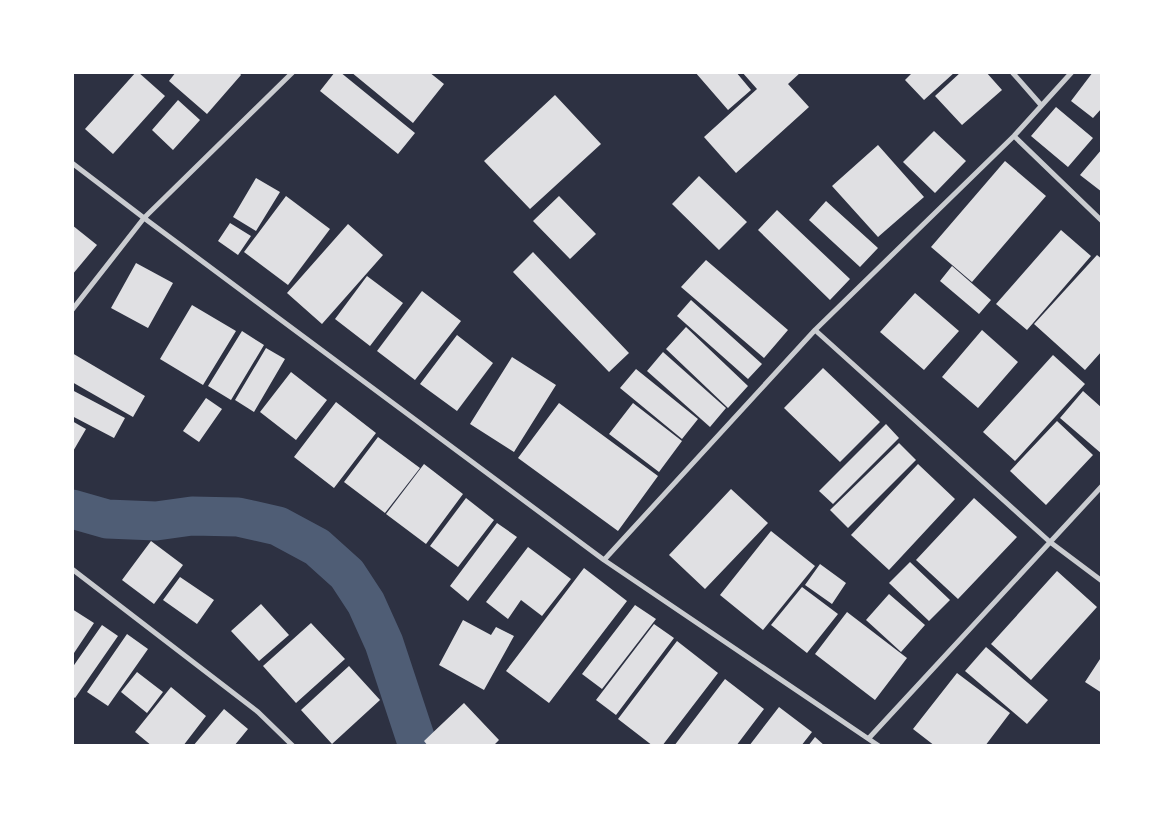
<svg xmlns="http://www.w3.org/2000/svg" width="1174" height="818" font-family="'DM Sans',sans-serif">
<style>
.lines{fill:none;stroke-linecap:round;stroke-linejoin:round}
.canal{stroke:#4f5d75;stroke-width:39}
.building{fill:#e0e0e3}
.minor{stroke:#caccd0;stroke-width:5}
</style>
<rect width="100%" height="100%" fill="#2d3142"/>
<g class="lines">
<path class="canal" d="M72,509l35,10 49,2 36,-5 46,1 40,9 39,21 30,27 19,29 18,40 34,103"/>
</g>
<path class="building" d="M136,72h2l27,24 -52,58 -28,-25z
M176,72h63l2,3 -34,39 -38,-33z
M335,72h5l75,61 -17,21 -78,-63z
M351,72h78l15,12 -31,39z
M695,72h41l15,18 -23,20z
M742,72h59l-13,12 21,23 -73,66 -32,-36 53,-48z
M913,72h42l-31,28 -19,-20z
M961,72h25l16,18 -40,35 -27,-29z
M1093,72h9v36l-9,10 -22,-17z
M555,95l46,49 -71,65 -46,-48z
M178,100l22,20 -27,30 -21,-20z
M1056,107l37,31 -25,29 -37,-31z
M934,131l32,30 -31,32 -32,-31z
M878,145l46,52 -46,40 -46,-51z
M1102,149v43l-22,-17z
M1005,161l41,35 -74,86 -41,-35z
M699,176l48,46 -28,28 -47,-46z
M256,178l24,14 -24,39 -23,-14z
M286,196l44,33 -42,56 -44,-33z
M559,196l37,38 -26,25 -37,-38z
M826,201l52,47 -18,19 -51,-47z
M777,210l73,69 -20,21 -72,-70z
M230,223l21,13 -13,19 -20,-14z
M348,224l35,31 -61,69 -35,-31z
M72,225l25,20 -25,30z
M1061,230l30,26 -64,74 -31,-26z
M533,252l96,101 -20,19 -96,-100z
M1097,255l5,4v92l-17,19 -51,-46z
M706,260l82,70 -24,28 -83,-71z
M136,263l37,20 -25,45 -37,-20z
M952,266l39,34 -12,14 -39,-33z
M367,276l36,27 -33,43 -35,-27z
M422,291l39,30 -46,59 -38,-29z
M915,293l44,38 -35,39 -44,-38z
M691,300l71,64 -14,15 -71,-63z
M192,305l44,26 -33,54 -43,-26z
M686,327l62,59 -20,22 -62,-59z
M982,330l36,32 -40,46 -36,-31z
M242,331l22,14 -33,55 -23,-14z
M457,335l36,28 -36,48 -37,-27z
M266,348l19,11 -31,53 -19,-12z
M663,352l63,56 -16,19 -63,-56z
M72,353l73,43 -12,21 -61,-35z
M1053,355l32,29 -70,77 -32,-29z
M512,357l44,28 -42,67 -44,-28z
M823,368l57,54 -40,40 -56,-54z
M636,369l62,50 -16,20 -62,-51z
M291,372l36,28 -31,40 -36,-28z
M72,390l53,28 -11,20 -42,-22z
M1083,391l19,17v46l-42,-36z
M206,398l16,11 -23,33 -16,-11z
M336,402l40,31 -42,55 -40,-31z
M559,403l99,73 -40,55 -100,-73z
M633,403l49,38 -23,31 -50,-38z
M72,421l14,8 -14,24z
M1057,421l36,34 -47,50 -36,-34z
M886,424l13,14 -66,66 -14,-13z
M378,437l42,31 -35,45 -41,-31z
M899,443l17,17 -68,68 -18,-18z
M424,464l39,30 -37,50 -40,-30z
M918,464l37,35 -66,71 -38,-35z
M731,489l37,34 -63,66 -36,-34z
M466,498l28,22 -36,47 -28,-21z
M974,498l43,39 -59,62 -42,-39z
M497,523l20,14 -49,64 -18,-15z
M771,531l44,35 -52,64 -43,-35z
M151,541l32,24 -29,39 -32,-24z
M528,547l43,32 -29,37 -21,-16 -13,19 -22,-17z
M910,562l40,38 -21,21 -40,-38z
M820,564l26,19 -14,21 -27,-19z
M584,568l43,33 -78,102 -43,-32z
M1057,571l40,36 -66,73 -40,-36z
M180,577l34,23 -17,24 -34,-24z
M802,587l36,27 -31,39 -36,-28z
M889,594l36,31 -24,27 -35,-32z
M261,604l28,31 -30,26 -28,-30z
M635,605l21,14 -54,70 -20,-15z
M72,609l22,14 -22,33z
M847,612l60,46 -32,42 -60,-46z
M463,620l28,15 5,-8 18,9 -30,54 -45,-25z
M311,623l34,36 -49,44 -33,-37z
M654,624l20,14 -58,77 -20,-15z
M102,625l16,11 -43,62 -3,-2v-28z
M127,634l21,15 -40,57 -21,-14z
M677,641l41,32 -56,73h-9l-35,-27z
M986,647l62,53 -21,24 -62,-53z
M1102,656v37l-17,-11z
M349,666l31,34 -48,44 -31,-34z
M137,672l26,20 -16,21 -26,-21z
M957,673l53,40 -25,33h-50l-22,-17z
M725,679l39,30 -28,37h-62z
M171,687l35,29 -23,30h-31l-17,-14z
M464,703l35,37 -6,6h-65l-4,-5z
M779,707l33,25 -11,14h-52z
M224,709l24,20 -14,17h-41z
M815,737l10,9h-17z"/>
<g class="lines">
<path class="minor" d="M1012,72l29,33
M1014,136l88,85
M72,163l72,55 460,342 275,186
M72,310l72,-92 149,-146
M815,330l235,212 52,39
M604,560l211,-230 199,-194 58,-64
M72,569l186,143 35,34
M869,738l233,-252"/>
</g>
<rect width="1174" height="818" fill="none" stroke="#ffffff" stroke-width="148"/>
</svg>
